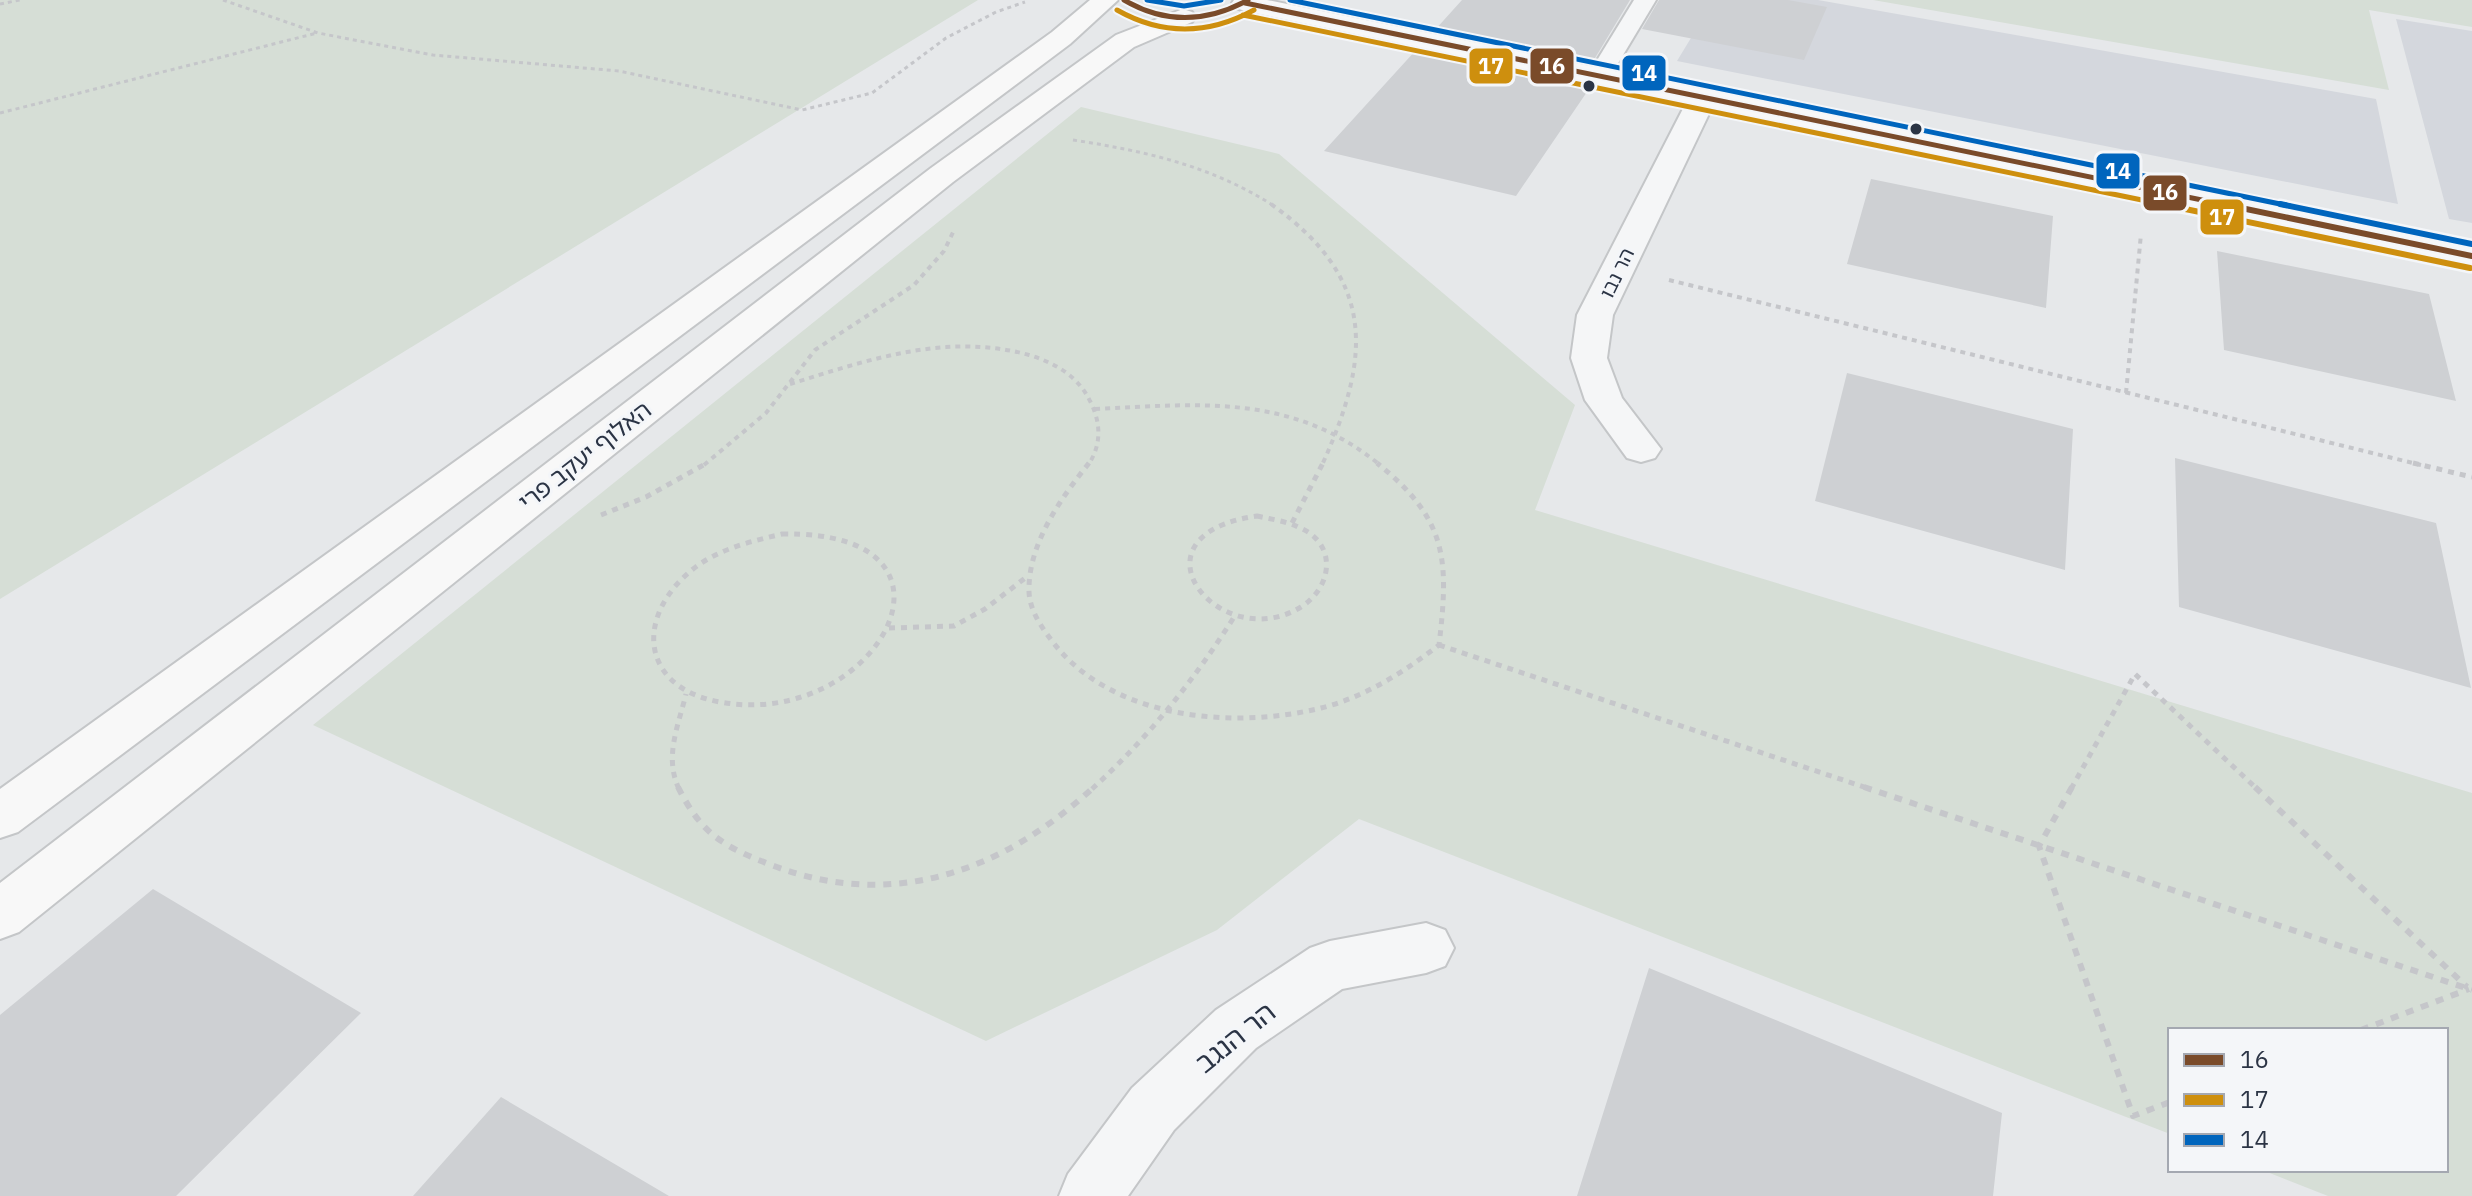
<svg xmlns="http://www.w3.org/2000/svg" width="2472" height="1196" font-family="'IBM Plex Sans','Noto Sans Hebrew',sans-serif">
<style>
.built{fill:#d4d7dd}
.green{fill:#d6ded6}
.building{fill:#ced0d3}
.lines{fill:none;stroke-linecap:round;stroke-linejoin:round}
.lane-casing{stroke:#c4c6c8;stroke-width:4}
.street-casing{stroke:#c4c6c8;stroke-width:4}
.secondary-casing{stroke:#c4c6c8;stroke-width:4}
.path-far3{stroke:#c5c6ca;stroke-width:3;stroke-dasharray:4 4;stroke-linecap:butt}
.path-far2{stroke:#c5c6ca;stroke-width:4;stroke-dasharray:5 5;stroke-linecap:butt}
.path-far1{stroke:#c5c6ca;stroke-width:5;stroke-dasharray:6 6;stroke-linecap:butt}
.path{stroke:#c5c6ca;stroke-width:6;stroke-dasharray:8 8;stroke-linecap:butt}
.lane{fill:#f5f6f7;fill-rule:evenodd}
.street{fill:#f5f6f7;fill-rule:evenodd}
.secondary{fill:#f8f8f8;fill-rule:evenodd}
.bus-1-far1-casing{stroke:#f4f6f9;stroke-width:9}
.bus-1-casing{stroke:#f4f6f9;stroke-width:11}
.bus-2-far1-casing{stroke:#f4f6f9;stroke-width:9}
.bus-2-casing{stroke:#f4f6f9;stroke-width:11}
.bus-3-far1-casing{stroke:#f4f6f9;stroke-width:9}
.bus-3-casing{stroke:#f4f6f9;stroke-width:11}
.bus-1-far1{stroke:#7a4b2a;stroke-width:5}
.bus-1{stroke:#7a4b2a;stroke-width:6}
.bus-2-far1{stroke:#ce8f0e;stroke-width:5}
.bus-2{stroke:#ce8f0e;stroke-width:6}
.bus-3-far1{stroke:#0065bd;stroke-width:5}
.bus-3{stroke:#0065bd;stroke-width:6}
.bus-dot{fill:#2b3445;stroke:#f4f6f9;stroke-width:3}
.labels{text-anchor:middle;stroke-width:6;stroke-linejoin:round;paint-order:stroke}
.far-street-label{font-size:20px;fill:#2b3445;stroke:#f4f6f9}
.street-label{font-size:24px;fill:#2b3445;stroke:#f4f6f9}
.near-street-label{font-size:28px;fill:#2b3445;stroke:#f4f6f9}
.line-badge{stroke:#f4f6f9;stroke-width:3}
.badge-label{font-size:22px;text-anchor:middle;font-weight:bold;fill:#fff}
</style>
<rect width="100%" height="100%" fill="#e6e8ea"/>
<path class="built" d="M1714,0h104l558,99 22,105 -721,-143z
M2396,19l76,12v192l-23,-4z"/>
<path class="green" d="M0,0h978l-978,599z
M1873,0h599v27l-103,-17 20,80z
M1081,107l198,47 296,251 -40,105 937,283v403h-144l-66,-26h184v-140h-276v104l-811,-315 -142,111 -231,111 -673,-316z"/>
<path class="building" d="M1462,0h168l-38,63 -158,-32z
M1659,0h129l39,7 -23,53 -162,-31z
M1416,50l175,36 -75,110 -192,-45z
M1871,179l182,37 -7,92 -199,-44z
M2217,251l212,43 27,107 -232,-51z
M1847,373l226,56 -8,141 -250,-69z
M2175,458l261,65 35,165 -292,-81z
M153,889l208,124 -185,183h-176v-181z
M1649,968l353,145 -9,83h-416z
M501,1097l168,99h-256z"/>
<g class="lines">
<defs>
<path id="lane" d="M1634,0h22l-48,80h-16l-4,-5z"/>
<path id="street" d="M1703,89l10,2 4,6 -104,218 -6,43 15,40 39,51 -6,9 -14,4 -14,-4 -42,-58 -14,-42 6,-43 112,-218 4,-6z
M1426,923l19,7 9,18 -9,18 -19,7 -84,16 -86,59 -82,82 -46,66h-69l9,-22 64,-86 84,-78 94,-62 20,-7z"/>
<path id="secondary" d="M1090,0h28l-48,44 -1052,788 -18,6v-49l1052,-757z
M1234,0h33l1205,246v20l-1227,-255 -9,-3 -4,-5z
M1183,9l9,3 4,5 -4,5 -58,25 -181,135 -934,750 -19,7v-56l931,-715 185,-133z"/>
</defs>
<use href="#lane" class="lane-casing"/>
<use href="#street" class="street-casing"/>
<use href="#secondary" class="secondary-casing"/>
<path class="path-far3" d="M223,0l95,33 115,22 186,16 183,39 70,-17 74,-55 50,-26 29,-10
M0,4l20,-4
M0,113l317,-80
M1073,140c72,11 139,26 201,66"/>
<path class="path-far2" d="M1271,204c105,75 101,151 51,261
M1669,280l752,185
M790,384c78,-24 157,-52 239,-29 26,8 49,21 61,46 11,21 12,44 -2,64
M2126,393l15,-159
M1095,409c106,-5 197,-16 285,56
M704,465l62,-52 49,-63 99,-65 30,-34 11,-23"/>
<path class="path-far1" d="M1089,463c-27,34 -59,78 -60,124 -1,21 11,38 23,54 59,78 180,89 269,67 44,-11 83,-36 118,-63 10,-85 9,-125 -62,-182
M2413,463l59,14
M601,515l45,-18 61,-34
M1257,516c13,3 29,5 41,11 39,15 36,59 3,80 -82,50 -179,-72 -44,-91z
M1292,523l31,-60
M782,534c205,-4 95,197 -62,168 -83,-15 -85,-90 -23,-136 25,-18 56,-25 85,-32z
M889,628l65,-2 31,-17 44,-34
M1439,645l431,144
M679,789c-15,-32 -1,-62 7,-95
M1092,789c57,-52 103,-110 144,-175
M2071,789l64,-115 122,115"/>
<path class="path" d="M678,787c24,48 46,60 96,79 120,45 229,5 320,-79
M1864,787l608,203
M2072,787l-33,59 94,270 37,-14
M2255,787l212,200
M2361,1030l108,-41"/>
<use href="#lane" class="lane"/>
<use href="#street" class="street"/>
<use href="#secondary" class="secondary"/>
<defs>
<path id="bus-1-far1" d="M1124,0c41,24 82,23 124,0
M1245,3l986,203"/>
<path id="bus-1" d="M2222,204l250,52"/>
<path id="bus-2-far1" d="M1117,10c46,26 91,25 137,0
M1243,15l928,191"/>
<path id="bus-2" d="M2161,204l309,64"/>
<path id="bus-3-far1" d="M1147,0l37,6 37,-6
M1290,0l1000,206"/>
<path id="bus-3" d="M2280,204l192,40"/>
</defs>
<use href="#bus-1-far1" class="bus-1-far1-casing"/>
<use href="#bus-1" class="bus-1-casing"/>
<use href="#bus-2-far1" class="bus-2-far1-casing"/>
<use href="#bus-2" class="bus-2-casing"/>
<use href="#bus-3-far1" class="bus-3-far1-casing"/>
<use href="#bus-3" class="bus-3-casing"/>
<use href="#bus-1-far1" class="bus-1-far1"/>
<use href="#bus-1" class="bus-1"/>
<use href="#bus-2-far1" class="bus-2-far1"/>
<use href="#bus-2" class="bus-2"/>
<use href="#bus-3-far1" class="bus-3-far1"/>
<use href="#bus-3" class="bus-3"/>
</g>
<g class="bus-dot">
<circle cx="1589" cy="86" r="7"/>
<circle cx="1916" cy="129" r="7"/>
</g>
<g class="labels">
<g class="far-street-label">
<text transform="translate(1617 273) rotate(-64)" y="7">הר נבו</text>
</g>
<g class="street-label">
<text transform="translate(585 456) rotate(-38)" y="8">האלוף יעקב פרי</text>
</g>
<g class="near-street-label">
<text transform="translate(1235 1037) rotate(-39)" y="10">הר הנגב</text>
</g>
</g>
<g class="line-badge">
<rect x="1468" y="47" width="46" height="38" rx="8" fill="#ce8f0e"/>
<rect x="1529" y="47" width="46" height="38" rx="8" fill="#7a4b2a"/>
<rect x="1621" y="54" width="46" height="38" rx="8" fill="#0065bd"/>
<rect x="2095" y="152" width="46" height="38" rx="8" fill="#0065bd"/>
<rect x="2142" y="174" width="46" height="38" rx="8" fill="#7a4b2a"/>
<rect x="2199" y="198" width="46" height="38" rx="8" fill="#ce8f0e"/>
</g>
<g class="badge-label">
<text x="1491" y="74">17</text>
<text x="1552" y="74">16</text>
<text x="1644" y="81">14</text>
<text x="2118" y="179">14</text>
<text x="2165" y="200">16</text>
<text x="2222" y="225">17</text>
</g>
<rect x="2168" y="1028" width="280" height="144" fill="#f4f6f9" stroke="#a4a8b1" stroke-width="2"/>
<rect x="2184" y="1054" width="40" height="12" fill="#7a4b2a" stroke="#a4a8b1" stroke-width="2"/>
<text x="2240" y="1068" font-size="24" fill="#2b3445">16</text>
<rect x="2184" y="1094" width="40" height="12" fill="#ce8f0e" stroke="#a4a8b1" stroke-width="2"/>
<text x="2240" y="1108" font-size="24" fill="#2b3445">17</text>
<rect x="2184" y="1134" width="40" height="12" fill="#0065bd" stroke="#a4a8b1" stroke-width="2"/>
<text x="2240" y="1148" font-size="24" fill="#2b3445">14</text>
</svg>
